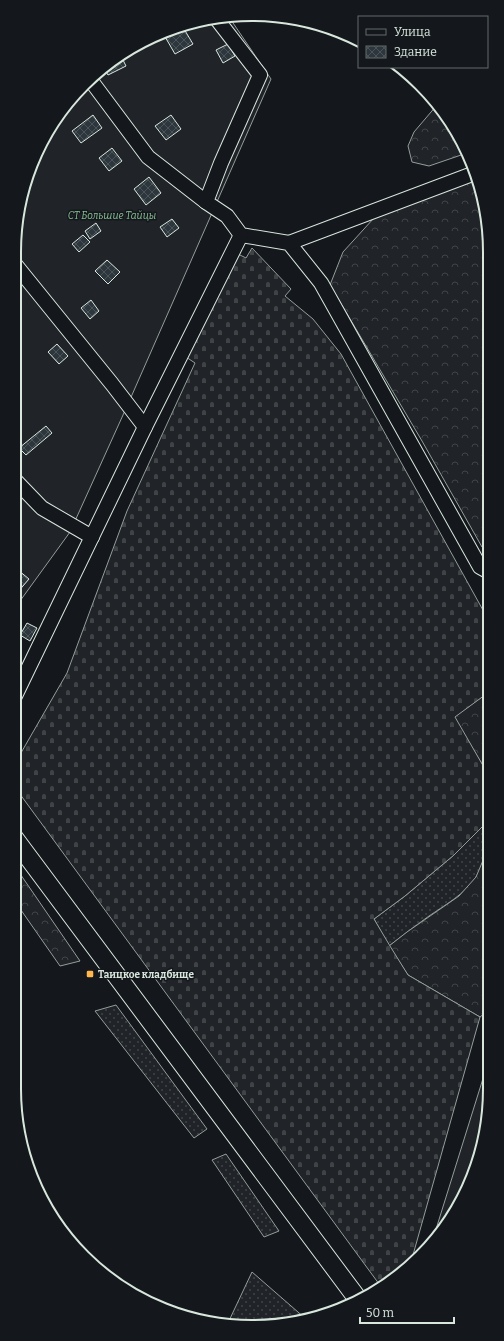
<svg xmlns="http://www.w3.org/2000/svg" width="504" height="1341" font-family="Bitter,serif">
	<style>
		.grass { fill: url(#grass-dots); stroke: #939e99 }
		.forest { fill: url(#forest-crowns); stroke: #939e99 }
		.cemetery { fill: url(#cemetery-stones); stroke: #939e99 }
		.garden { fill: #202428; stroke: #939e99 }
		.building { fill: url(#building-cross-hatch); stroke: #d8e6dc }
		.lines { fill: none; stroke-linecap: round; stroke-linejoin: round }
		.minor-casing { stroke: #d8e6dc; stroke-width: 16 }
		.major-casing { stroke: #d8e6dc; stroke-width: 20 }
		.minor { stroke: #14181c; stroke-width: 14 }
		.major { stroke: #14181c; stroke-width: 18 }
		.poi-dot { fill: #ffb74d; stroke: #14181c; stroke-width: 1.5 }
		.labels { text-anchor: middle; stroke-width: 3; stroke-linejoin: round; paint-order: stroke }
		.park-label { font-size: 10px; font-style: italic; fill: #8ac095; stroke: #14181c }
		.poi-label { font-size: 10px; font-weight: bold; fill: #d8e6dc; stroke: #14181c; text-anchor: start }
		.rim { fill: none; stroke: #d8e6dc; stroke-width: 2 }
	</style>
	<defs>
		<pattern id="grass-dots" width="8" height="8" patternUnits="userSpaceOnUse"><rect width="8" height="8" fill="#202428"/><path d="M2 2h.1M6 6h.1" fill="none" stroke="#404447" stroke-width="1.8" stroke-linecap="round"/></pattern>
		<pattern id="forest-crowns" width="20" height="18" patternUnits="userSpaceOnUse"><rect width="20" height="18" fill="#202428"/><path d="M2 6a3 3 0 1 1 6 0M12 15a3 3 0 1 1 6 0" fill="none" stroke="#404447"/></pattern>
		<pattern id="cemetery-stones" width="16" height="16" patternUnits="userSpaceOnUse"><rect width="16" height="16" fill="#202428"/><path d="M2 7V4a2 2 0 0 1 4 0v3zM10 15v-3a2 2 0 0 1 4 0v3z" fill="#404447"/></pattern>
		<pattern id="building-cross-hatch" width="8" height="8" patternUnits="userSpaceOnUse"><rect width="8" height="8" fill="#2c363c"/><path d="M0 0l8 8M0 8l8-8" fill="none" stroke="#4a5358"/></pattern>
	</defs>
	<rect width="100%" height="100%" fill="#14181c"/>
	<!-- grass -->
	<g class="grass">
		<path d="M489,820C489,838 486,860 476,877C465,894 445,905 429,916C415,926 402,936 389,946L374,919L405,896L454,855Z"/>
		<polygon points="116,1005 207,1129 194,1138 95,1011"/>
		<polygon points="226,1154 279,1231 264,1237 212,1160"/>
		<polygon points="252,1272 306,1319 299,1322 227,1325"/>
	</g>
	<!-- forest -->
	<g class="forest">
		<polygon points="437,105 467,153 429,166 412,162 408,146 414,132"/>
		<polygon points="476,178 488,221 489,553 482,547 422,441 330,285 343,252 374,218"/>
		<polygon points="489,692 489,776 454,717"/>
		<polygon points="489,832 490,1009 480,1017 408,975 389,946 407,932 459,896 476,877 484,858"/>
		<polygon points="14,865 80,961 60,966 14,900"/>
	</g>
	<!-- cemetery -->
	<polygon class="cemetery" points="252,248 291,289 285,296 313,319 341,354 489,621 489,692 455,717 489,776 489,820 454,855 405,896 374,919 390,946 408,975 480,1017 411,1262 382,1288 14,786 14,765 67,673 127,511 195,363 186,357 234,252 246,258"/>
	<!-- garden -->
	<g class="garden">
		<polygon points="221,16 229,17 271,79 128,404 70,532 20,601 14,605 14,252 22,190 63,107 133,46"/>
		<polygon points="490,1056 490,1089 482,1151 441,1234 432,1242"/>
	</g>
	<!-- building -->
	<g class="building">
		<polygon points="184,29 193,44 175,54 164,35"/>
		<polygon points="228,44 235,56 223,63 216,50"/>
		<polygon points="121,56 126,66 108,75 105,70"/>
		<polygon points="93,115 102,128 81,143 72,131"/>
		<polygon points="171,115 181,129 166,140 155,126"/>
		<polygon points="112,148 122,161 109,171 99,158"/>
		<polygon points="149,177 161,193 146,205 134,189"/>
		<polygon points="172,219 179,228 167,237 160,227"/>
		<polygon points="96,223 101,231 90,239 85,231"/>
		<polygon points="83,235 90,242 79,252 72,244"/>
		<polygon points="107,260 120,272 108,284 95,271"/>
		<polygon points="91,300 99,311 90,319 81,308"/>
		<polygon points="57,344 68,356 59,364 48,352"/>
		<polygon points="46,426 52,433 26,455 19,448"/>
		<polygon points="18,570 29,579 17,593 14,590 14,575"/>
		<polygon points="27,623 37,628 30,641 20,635"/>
	</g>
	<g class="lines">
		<!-- minor casing -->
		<g class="minor-casing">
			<g id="minor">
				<polyline points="216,18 260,75 221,163 206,202 227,216 241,235 289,243 321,283 480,567 489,572"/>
				<polyline points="92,82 148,157 206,202"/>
				<polyline points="289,243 475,173"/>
				<polyline points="14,263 112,384 145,427"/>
				<polyline points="14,479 42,508 92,537"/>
				<polyline points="14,698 145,427 241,235"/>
			</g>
		</g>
		<!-- major casing -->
		<g class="major-casing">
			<polyline id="major" points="14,838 357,1298"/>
		</g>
		<!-- minor -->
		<use href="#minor" class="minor"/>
		<!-- major -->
		<use href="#major" class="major"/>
	</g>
	<!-- markers -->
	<rect class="poi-dot" x="86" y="970" width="8" height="8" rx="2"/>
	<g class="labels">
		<!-- park labels -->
		<g class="park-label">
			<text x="112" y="219">СТ Большие Тайцы</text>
		</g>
		<!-- poi labels -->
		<g class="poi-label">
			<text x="98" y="978">Таицкое кладбище</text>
		</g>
	</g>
	<!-- crop -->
	<path d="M0 0H504V1341H0ZM252 21H252A231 231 0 0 1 483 252V1089A231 231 0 0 1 252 1320H252A231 231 0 0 1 21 1089V252A231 231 0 0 1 252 21Z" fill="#14181c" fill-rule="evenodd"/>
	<path class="rim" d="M252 21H252A231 231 0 0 1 483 252V1089A231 231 0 0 1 252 1320H252A231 231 0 0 1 21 1089V252A231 231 0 0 1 252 21Z"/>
	<!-- legend -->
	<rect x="358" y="16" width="130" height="52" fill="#14181c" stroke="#626a69"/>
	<rect x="366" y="29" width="20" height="6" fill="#14181c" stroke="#626a69"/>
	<text x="394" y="36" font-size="12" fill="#d8e6dc">Улица</text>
	<rect x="366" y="46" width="20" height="12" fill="url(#building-cross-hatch)" stroke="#626a69"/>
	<text x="394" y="56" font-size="12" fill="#d8e6dc">Здание</text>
	<!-- scale -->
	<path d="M360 1317v6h94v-6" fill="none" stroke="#d8e6dc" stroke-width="2"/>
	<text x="366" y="1317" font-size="12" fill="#d8e6dc" stroke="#14181c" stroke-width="3" paint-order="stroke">50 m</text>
</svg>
